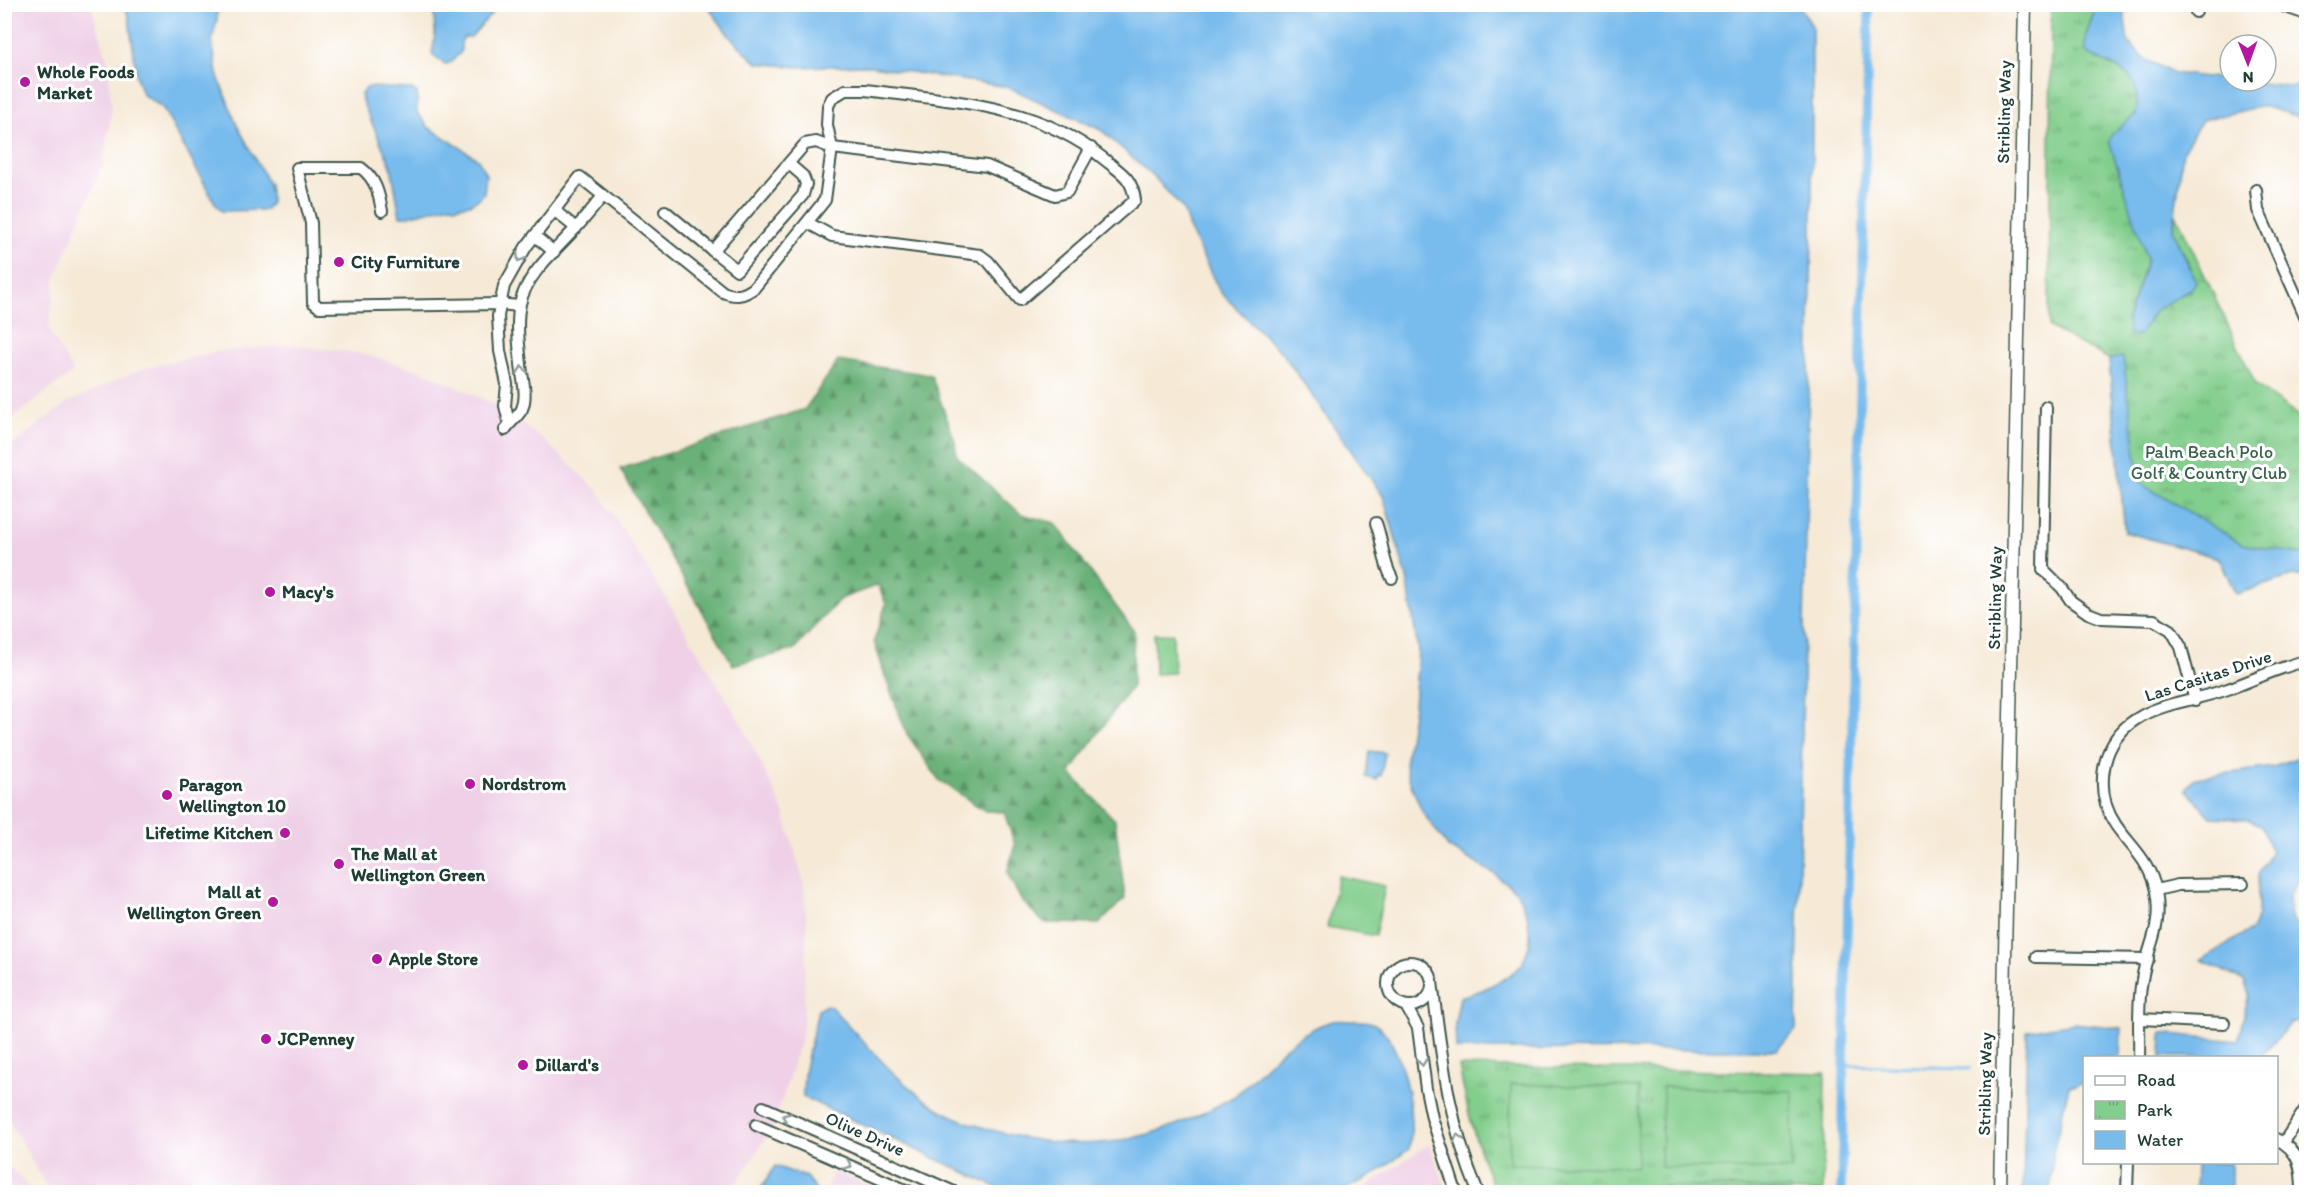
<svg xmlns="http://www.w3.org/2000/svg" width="2311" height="1197" font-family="Itim,sans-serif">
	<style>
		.built { fill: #efd0e6 }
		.forest { fill: url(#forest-firs); stroke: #447756; stroke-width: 1.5 }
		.park { fill: url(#park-tufts); stroke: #508660; stroke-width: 1.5 }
		.pitch { fill: #82ce8c; stroke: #508660; stroke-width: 1.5 }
		.water { fill: #78bbed; stroke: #4c7c90; stroke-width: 1.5 }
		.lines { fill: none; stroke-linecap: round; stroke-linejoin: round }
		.stream { stroke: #78bbed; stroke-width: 3 }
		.canal { stroke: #78bbed; stroke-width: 9 }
		.minor-casing { stroke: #3f574c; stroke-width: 14 }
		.tertiary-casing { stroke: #3f574c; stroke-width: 15 }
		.minor { stroke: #fff; stroke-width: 10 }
		.tertiary { stroke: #fff; stroke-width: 12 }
		.oneway { stroke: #8f9e9a }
		.poi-dot { fill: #b5179e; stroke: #fff; stroke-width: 2 }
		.labels { text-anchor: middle; stroke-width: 6; stroke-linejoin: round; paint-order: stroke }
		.poi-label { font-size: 18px; font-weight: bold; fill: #1f3d34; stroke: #fff; text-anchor: start }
		.street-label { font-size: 18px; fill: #1f3d34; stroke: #fff }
		.park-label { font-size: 18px; fill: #38614a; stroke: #fff }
	</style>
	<defs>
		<pattern id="forest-firs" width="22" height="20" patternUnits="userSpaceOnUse" patternTransform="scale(1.5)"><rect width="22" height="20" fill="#69b178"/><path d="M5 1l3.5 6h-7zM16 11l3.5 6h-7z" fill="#569163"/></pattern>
		<pattern id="park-tufts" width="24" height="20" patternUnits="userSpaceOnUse" patternTransform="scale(1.5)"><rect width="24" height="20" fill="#82ce8c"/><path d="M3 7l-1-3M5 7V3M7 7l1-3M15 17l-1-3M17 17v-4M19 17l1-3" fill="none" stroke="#6aa873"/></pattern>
	</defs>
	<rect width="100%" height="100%" fill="#fff"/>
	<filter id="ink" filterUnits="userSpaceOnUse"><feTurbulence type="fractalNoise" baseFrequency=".0167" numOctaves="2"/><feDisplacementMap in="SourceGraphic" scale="12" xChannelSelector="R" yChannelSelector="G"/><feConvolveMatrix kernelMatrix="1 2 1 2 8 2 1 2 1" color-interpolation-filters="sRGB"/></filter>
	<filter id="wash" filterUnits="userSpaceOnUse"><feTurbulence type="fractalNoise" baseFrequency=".008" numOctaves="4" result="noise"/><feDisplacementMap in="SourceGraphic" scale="24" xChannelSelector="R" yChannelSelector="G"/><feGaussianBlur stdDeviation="1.35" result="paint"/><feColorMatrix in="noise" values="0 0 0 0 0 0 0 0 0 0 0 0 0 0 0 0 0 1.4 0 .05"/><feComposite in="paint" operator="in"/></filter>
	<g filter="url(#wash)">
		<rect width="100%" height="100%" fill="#f6ead7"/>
		<!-- built -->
		<g class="built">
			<polygon points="5,4 91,5 107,59 112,110 102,166 56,276 49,330 73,372 5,424"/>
			<polygon points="289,345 360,353 422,371 492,403 543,439 598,491 669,603 742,725 783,809 804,884 807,925 803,1031 775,1123 731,1192 50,1192 5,1114 4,451 67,403 142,369 216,352"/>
			<polygon points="1429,1144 1447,1192 1355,1192 1366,1187"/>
			<polygon points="4,1162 5,1162 33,1192 5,1192"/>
			<polygon points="834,1171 883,1192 825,1192"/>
		</g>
		<!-- forest -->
		<polygon class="forest" points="838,361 931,375 955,441 957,456 1021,514 1055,523 1134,631 1132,686 1070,773 1115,820 1125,898 1099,924 1044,923 1021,900 1007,873 1015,845 1004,812 985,811 939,780 907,734 887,682 874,641 886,604 878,585 840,599 794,650 733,665 620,469 805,409"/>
		<!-- park -->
		<g class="park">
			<path d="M2051,5H2094V12L2086,36L2085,51C2116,73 2143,65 2136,114L2112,134L2147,259L2127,320L2139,335L2155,310L2191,289V268L2173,231L2176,214L2256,385L2306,421V576H2292L2236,594L2219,558L2125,532L2109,359L2049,327Z"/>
			<path d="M1459,1066L1825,1073L1823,1192H1496C1477,1152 1467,1110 1459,1066Z"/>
		</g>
		<!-- pitch -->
		<g class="pitch">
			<polygon points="1154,634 1173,634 1174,673 1155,674"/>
			<polygon points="1338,876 1385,886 1375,936 1327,927"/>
			<polygon points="1511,1084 1639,1088 1637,1167 1509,1164"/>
			<polygon points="1663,1087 1793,1091 1791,1170 1661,1167"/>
			<polygon points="1662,1186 1791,1189 1791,1192 1662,1192"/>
		</g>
		<!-- water -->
		<g class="water">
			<polygon points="124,5 217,5 217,20 212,40 217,74 237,125 269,184 271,203 265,210 222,211 215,203 162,107 142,94 137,79 129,18"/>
			<polygon points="434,5 434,4 499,5 471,37 464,37 461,43 461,52 450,63 445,64 432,54 435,37"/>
			<polygon points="707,5 1799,5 1812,26 1812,232 1796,1030 1776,1050 1456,1049 1455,1022 1460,997 1482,990 1506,978 1522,965 1529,946 1530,935 1527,915 1517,892 1493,873 1448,847 1423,813 1411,785 1405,765 1414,706 1418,651 1407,578 1383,496 1283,354 1220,292 1189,228 1183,209 1153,176 1101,130 1008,87 864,65 798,67 757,63 730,37"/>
			<path d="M2094,5H2123L2128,42L2145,59L2172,73L2298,87L2306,93V126L2298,117L2263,106L2202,120L2183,151L2173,230L2196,282L2191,289L2155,310L2139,335H2129L2127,320L2147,259L2109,141L2112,134L2136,114C2143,67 2116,72 2085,51L2086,36L2094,12Z"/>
			<polygon points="368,87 410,89 417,92 417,112 428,127 478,159 486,175 484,193 479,199 470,204 454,207 451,205 409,216 400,216 391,166 362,101 361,94"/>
			<polygon points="2123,357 2140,483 2242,544 2306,555 2306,576 2292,576 2236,594 2219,558 2125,532 2109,359"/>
			<polygon points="1369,751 1385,753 1381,776 1378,775 1377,780 1366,777"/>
			<polygon points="2306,754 2306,866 2289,898 2291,919 2306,931 2306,1019 2291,1023 2261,1057 2161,1057 2162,1033 2238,1041 2249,994 2244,981 2201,960 2251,930 2258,916 2258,875 2271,851 2261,825 2247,819 2211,817 2186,789 2195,778 2273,767"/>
			<path d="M826,1005L831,1007C865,1042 895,1081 936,1107C956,1120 981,1127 1003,1133C1088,1156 1158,1141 1233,1097C1242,1091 1249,1082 1256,1075C1278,1053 1302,1029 1333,1021C1339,1020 1345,1021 1351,1021C1357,1021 1364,1021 1369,1022C1399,1030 1410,1096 1411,1122C1412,1131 1410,1141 1409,1149L1370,1177L1339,1192H1007L803,1097L804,1073L818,1010Z"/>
			<polygon points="2074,1023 2121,1028 2120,1057 2084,1058 2084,1083 2069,1086 2052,1157 2051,1192 2023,1192 2027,1031"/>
			<polygon points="2196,1163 2231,1163 2231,1192 2195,1192"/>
			<polygon points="775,1166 806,1177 816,1190 815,1192 759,1192"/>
		</g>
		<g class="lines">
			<!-- stream -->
			<polyline class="stream" points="1843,1065 1970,1068"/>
			<!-- canal -->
			<polyline class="canal" points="1841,1192 1869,4"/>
		</g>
	</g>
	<g filter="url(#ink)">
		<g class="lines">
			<!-- minor casing -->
			<g class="minor-casing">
				<g id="minor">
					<polyline points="2277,4 2306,14"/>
					<polyline points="2196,12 2196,4"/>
					<polyline points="2256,190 2258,210 2306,318"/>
					<path d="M382,211C379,194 376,179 361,168H297L311,223L313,302L319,307L499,304L519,306"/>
					<polyline points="555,211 576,228"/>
					<polyline points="665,211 713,251 805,144 816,142 832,148 987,166 1055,195 1067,192 1091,148"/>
					<polyline points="535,236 554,252"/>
					<polyline points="713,251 737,270 803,195 806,184 803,176 789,164"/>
					<polyline points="2046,407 2043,569 2062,588 2071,601 2088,613 2101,618 2154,620 2171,630 2181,647 2195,700"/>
					<path d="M509,422L505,406L507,384L500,351L498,316L504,286L526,247L580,177L723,292C736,297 743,296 754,288L825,200L832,148L827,125L828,106L832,98L845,90H865C949,101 1035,103 1104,159C1121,173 1132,177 1135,200L1020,300L988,261L980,255L832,236L808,223"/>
					<path d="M505,430C509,423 518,417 522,409C528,395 522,379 521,364C519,346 516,322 520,304C526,275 554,252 573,231C584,220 593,208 603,196"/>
					<path d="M1376,523C1383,541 1382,561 1392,578"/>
					<polyline points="2156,890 2178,885 2243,884"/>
					<polyline points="2036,957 2148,959"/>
					<circle cx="1410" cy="984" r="22"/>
					<path d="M1432,982C1442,1058 1448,1121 1478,1192"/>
					<polyline points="1406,1006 1418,1028 1426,1089 1432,1118 1456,1192"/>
					<polyline points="2140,1019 2224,1023"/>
					<path d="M2139,1058C2140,1032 2137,1005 2142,980C2147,946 2163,929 2156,891C2148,851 2116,838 2106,805C2101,788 2102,772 2107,756C2125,704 2182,705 2225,690C2252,681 2278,667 2306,661"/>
					<polyline points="763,1107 954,1192"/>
					<polyline points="756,1125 910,1192"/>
					<path d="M2276,1139C2300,1150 2302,1169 2302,1192"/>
					<polyline points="2284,1142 2306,1108"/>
					<polyline points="2127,1192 2128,1162"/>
				</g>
			</g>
			<!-- tertiary casing -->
			<g class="tertiary-casing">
				<polyline id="tertiary" points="2000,1192 2025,4"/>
			</g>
			<!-- minor -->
			<use href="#minor" class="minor"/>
			<!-- tertiary -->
			<use href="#tertiary" class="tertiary"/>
		</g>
		<!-- one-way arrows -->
		<defs><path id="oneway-chevron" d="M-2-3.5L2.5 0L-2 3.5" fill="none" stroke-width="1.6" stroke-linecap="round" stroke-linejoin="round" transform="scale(1.5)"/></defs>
		<g class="oneway">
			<use href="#oneway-chevron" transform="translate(520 258) rotate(122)"/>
			<use href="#oneway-chevron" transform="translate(522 370) rotate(-97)"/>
			<use href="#oneway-chevron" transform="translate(1422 1062) rotate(82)"/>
			<use href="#oneway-chevron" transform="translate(786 1117) rotate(-156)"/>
			<use href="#oneway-chevron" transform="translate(1458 1138) rotate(-106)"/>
			<use href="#oneway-chevron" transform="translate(848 1165) rotate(24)"/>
		</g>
	</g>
	<!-- markers -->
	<g class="poi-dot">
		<circle cx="25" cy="82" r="6"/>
		<circle cx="339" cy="262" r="6"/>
		<circle cx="270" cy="592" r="6"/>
		<circle cx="470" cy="784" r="6"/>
		<circle cx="167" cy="795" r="6"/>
		<circle cx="285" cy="833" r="6"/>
		<circle cx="339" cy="864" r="6"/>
		<circle cx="273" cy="902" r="6"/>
		<circle cx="377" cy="959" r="6"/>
		<circle cx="266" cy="1039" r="6"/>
		<circle cx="523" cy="1065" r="6"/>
	</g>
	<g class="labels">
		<!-- poi labels -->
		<g class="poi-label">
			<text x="37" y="78">Whole Foods<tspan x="37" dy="21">Market</tspan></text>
			<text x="351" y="268">City Furniture</text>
			<text x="282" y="598">Macy's</text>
			<text x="482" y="790">Nordstrom</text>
			<text x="179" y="791">Paragon<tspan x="179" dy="21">Wellington 10</tspan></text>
			<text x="273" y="839" text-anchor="end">Lifetime Kitchen</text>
			<text x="351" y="860">The Mall at<tspan x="351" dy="21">Wellington Green</tspan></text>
			<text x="261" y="898" text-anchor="end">Mall at<tspan x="261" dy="21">Wellington Green</tspan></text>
			<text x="389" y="965">Apple Store</text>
			<text x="278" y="1045">JCPenney</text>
			<text x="535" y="1071">Dillard's</text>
		</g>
		<!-- street labels -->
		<g class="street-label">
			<text transform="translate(2004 112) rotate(-89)" y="6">Stribling Way</text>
			<text transform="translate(1995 598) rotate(-89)" y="6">Stribling Way</text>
			<text transform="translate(2208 676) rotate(-18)" y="6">Las Casitas Drive</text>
			<text transform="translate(1985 1084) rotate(-89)" y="6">Stribling Way</text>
			<text transform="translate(865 1134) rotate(24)" y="6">Olive Drive</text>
		</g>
		<!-- park labels -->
		<g class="park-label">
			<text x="2209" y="458">Palm Beach Polo<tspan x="2209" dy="21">Golf &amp; Country Club</tspan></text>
		</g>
	</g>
	<!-- margin -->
	<rect width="2311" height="1197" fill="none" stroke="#fff" stroke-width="24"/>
	<!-- legend -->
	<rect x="2083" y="1056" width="195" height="108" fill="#ffffff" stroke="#a5b1ae" stroke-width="1.5"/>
	<rect x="2095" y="1076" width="30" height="9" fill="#ffffff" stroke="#a5b1ae" stroke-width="1.5"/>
	<text x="2137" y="1086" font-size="18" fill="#1f3d34">Road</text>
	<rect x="2095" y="1101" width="30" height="18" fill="url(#park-tufts)" stroke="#a5b1ae" stroke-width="1.5"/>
	<text x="2137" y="1116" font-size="18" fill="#1f3d34">Park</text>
	<rect x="2095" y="1131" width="30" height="18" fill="#78bbed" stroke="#a5b1ae" stroke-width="1.5"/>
	<text x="2137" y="1146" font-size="18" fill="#1f3d34">Water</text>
	<!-- north arrow -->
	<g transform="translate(2248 63) rotate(179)"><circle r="28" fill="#ffffff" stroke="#a5b1ae" stroke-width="1.5"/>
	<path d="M0-4.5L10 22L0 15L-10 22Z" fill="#b5179e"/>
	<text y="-9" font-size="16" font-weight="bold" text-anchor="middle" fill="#1f3d34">N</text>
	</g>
</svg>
